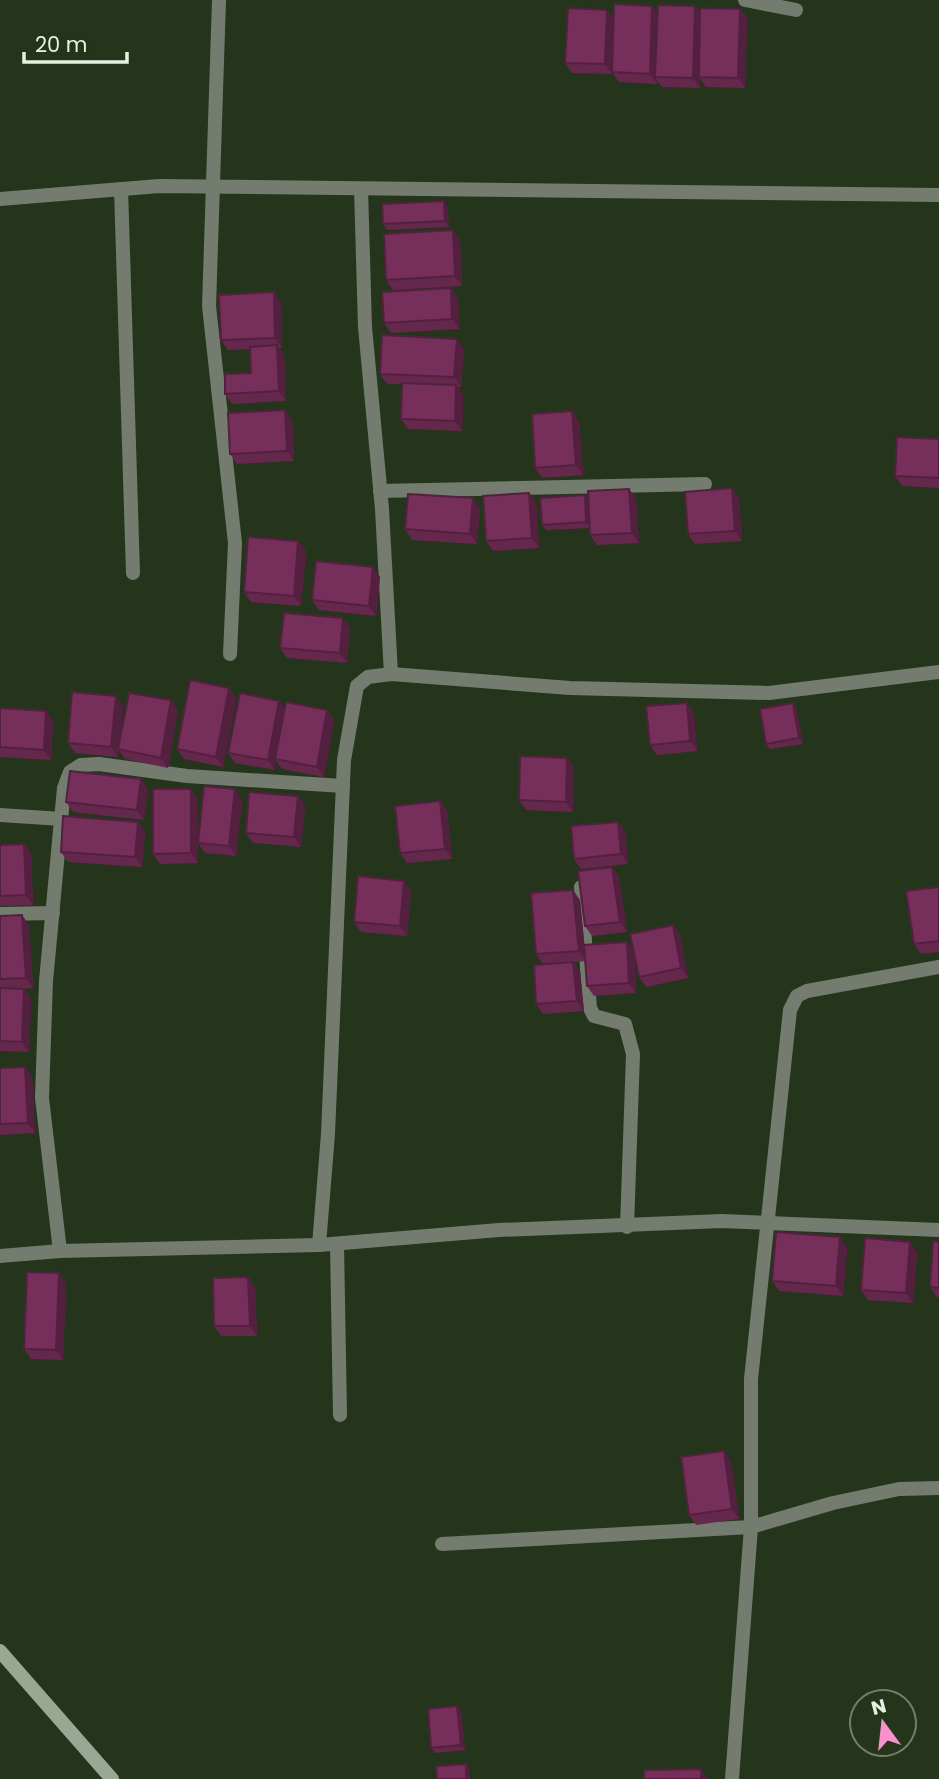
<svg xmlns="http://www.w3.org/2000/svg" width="939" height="1779" font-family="Poppins,sans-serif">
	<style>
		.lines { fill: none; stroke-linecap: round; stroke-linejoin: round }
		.street { stroke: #747c6f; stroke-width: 14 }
		.secondary { stroke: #9aa792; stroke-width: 14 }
		.wall { fill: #65284d }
		.shaded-wall { fill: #53203f }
		.building { fill: #762e5a; stroke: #53203f; stroke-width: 2 }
	</style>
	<rect width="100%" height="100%" fill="#25351b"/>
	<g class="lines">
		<!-- street -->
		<g class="street">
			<polyline points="219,0 209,306 235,543 230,654"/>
			<polyline points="745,0 796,10"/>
			<polyline points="121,189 133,573"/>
			<polyline points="361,189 365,327 382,509 391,674"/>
			<polyline points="0,199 159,186 939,195"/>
			<polyline points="380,491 705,484"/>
			<polyline points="0,815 62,819"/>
			<polyline points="581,887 590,1008 594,1016 625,1024 633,1054 627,1227"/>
			<polyline points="0,914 53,913"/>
			<polyline points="337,1244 340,1415"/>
			<polyline points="319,1245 328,1134 344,760 357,686 368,677 391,674 570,688 769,693 939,672"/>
			<polyline points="60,1251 42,1098 46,981 64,788 70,772 81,765 99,764 187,776 343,786"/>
			<polyline points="0,1256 60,1251 319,1245 499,1230 722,1221 939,1230"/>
			<polyline points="442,1544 751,1527 833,1503 899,1489 939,1488"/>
			<polyline points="732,1779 751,1527 751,1379 790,1010 797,996 807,991 939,967"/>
		</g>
		<!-- secondary -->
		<polyline class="secondary" points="0,1651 112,1779"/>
	</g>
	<!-- wall -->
	<g class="wall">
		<polygon points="740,9 747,19 745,88 706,87 700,79 700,88 662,87 657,80 657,84 619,82 612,72 657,13 700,13"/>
		<polygon points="607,10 614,20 612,74 572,73 565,63"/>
		<polygon points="447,206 449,227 387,230 383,224"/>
		<polygon points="453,230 460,240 462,286 393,290 386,280"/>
		<polygon points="451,288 458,298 459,329 391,333 384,323"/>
		<polygon points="281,302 282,348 279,348 284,355 286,401 232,404 225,394 251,373 250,349 228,350 221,340"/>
		<polygon points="464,349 461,387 457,387 463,395 462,431 408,429 401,419 402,384 387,384 380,374"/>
		<polygon points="292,420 294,461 237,464 230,454"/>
		<polygon points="579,421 583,475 542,478 535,468"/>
		<polygon points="939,439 939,488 902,486 895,476"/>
		<polygon points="629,489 636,499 639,543 597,545 590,535 590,528 546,530 542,525 585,495 588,500"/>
		<polygon points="529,493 536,503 539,548 493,551 486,541"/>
		<polygon points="739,498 742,541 695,544 688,534"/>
		<polygon points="480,508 477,544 412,540 405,529"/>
		<polygon points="298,541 306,551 301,606 251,602 244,592"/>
		<polygon points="373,567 380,577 376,616 319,610 312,600"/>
		<polygon points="350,628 347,663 287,658 280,648"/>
		<polygon points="229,688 236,698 223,767 184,759 177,749"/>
		<polygon points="687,703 694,713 697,751 657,755 650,745"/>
		<polygon points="793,703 796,708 803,744 770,749 766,744"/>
		<polygon points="123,706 119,746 178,710 168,768 125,759 119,750 118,757 75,753 68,743"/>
		<polygon points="0,708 53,721 51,760 0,757"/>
		<polygon points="285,709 334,720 324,777 282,769 276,761 275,770 235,763 228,753"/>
		<polygon points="567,758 574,768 573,812 526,810 519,800"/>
		<polygon points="148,789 144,820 73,812 66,802"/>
		<polygon points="298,796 305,806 301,847 253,843 246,833"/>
		<polygon points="198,799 198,863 160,864 153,854"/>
		<polygon points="242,800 236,856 205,853 198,843"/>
		<polygon points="440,801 447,811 452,859 407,863 400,853"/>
		<polygon points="138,822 145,832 142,867 68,862 61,852"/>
		<polygon points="618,822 625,832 628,864 581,869 574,859"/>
		<polygon points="24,844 31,854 33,905 0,906 0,845"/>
		<polygon points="612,867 619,877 627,932 592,936 585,926"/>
		<polygon points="939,887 939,952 921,954 914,944"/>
		<polygon points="411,891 407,936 361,932 354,922"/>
		<polygon points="580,900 585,950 627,942 634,952 636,993 594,996 587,986 586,961 574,962 580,972 584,1011 543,1014 536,1004 543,964 536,954"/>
		<polygon points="0,916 29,925 33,988 18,989 24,989 31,999 29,1052 0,1051"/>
		<polygon points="673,925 680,935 688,978 646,987 639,977"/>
		<polygon points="0,1068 32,1077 35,1133 0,1135"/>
		<polygon points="939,1242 939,1297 937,1297 930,1287"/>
		<polygon points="847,1247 843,1296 779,1291 772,1281"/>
		<polygon points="917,1252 913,1303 868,1300 861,1290"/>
		<polygon points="248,1277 255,1287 257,1336 221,1336 214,1326"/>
		<polygon points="66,1283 63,1360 31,1359 24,1349"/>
		<polygon points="731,1461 739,1519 696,1525 689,1515"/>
		<polygon points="457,1706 461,1711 465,1750 435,1753 431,1748"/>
	</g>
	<!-- shaded-wall -->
	<g class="shaded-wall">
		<polygon points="652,6 659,16 655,77 657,80 657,84 650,74"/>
		<polygon points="695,6 702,16 700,88 693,78"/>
		<polygon points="740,9 747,19 745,88 738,78"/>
		<polygon points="607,10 614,20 612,74 605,64"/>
		<polygon points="444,201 447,206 449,227 445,221"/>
		<polygon points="453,230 460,240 462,286 455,276"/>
		<polygon points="451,288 458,298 459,329 452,319"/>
		<polygon points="274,292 281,302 282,348 275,338"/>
		<polygon points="457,339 464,349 461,387 454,377"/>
		<polygon points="277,345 284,355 286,401 279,391"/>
		<polygon points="456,385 463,395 462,431 455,421"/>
		<polygon points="285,410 292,420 294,461 287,451"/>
		<polygon points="572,411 579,421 583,475 576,465"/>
		<polygon points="732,488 739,498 742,541 735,531"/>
		<polygon points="629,489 636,499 639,543 632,533"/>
		<polygon points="529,493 536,503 539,548 532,538"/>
		<polygon points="585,495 588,500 590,528 586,522"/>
		<polygon points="473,498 480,508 477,544 470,534"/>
		<polygon points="298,541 306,551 301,606 294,596"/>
		<polygon points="373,567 380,577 376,616 369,606"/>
		<polygon points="343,618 350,628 347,663 340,653"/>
		<polygon points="229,688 236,698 223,767 216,757"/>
		<polygon points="116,696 123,706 118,757 111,747"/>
		<polygon points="171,700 178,710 168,768 161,758"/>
		<polygon points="279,701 286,711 275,759 276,761 275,770 268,760"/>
		<polygon points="687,703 694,713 697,751 690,741"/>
		<polygon points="793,703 796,708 803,744 799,738"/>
		<polygon points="327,710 334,720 324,777 317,767"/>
		<polygon points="46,711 53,721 51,760 44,750"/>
		<polygon points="567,758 574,768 573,812 566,802"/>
		<polygon points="141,779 148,789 144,820 137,810"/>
		<polygon points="191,789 198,799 198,863 191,853"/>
		<polygon points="235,789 242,800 236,856 229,846"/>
		<polygon points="298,796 305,806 301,847 294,837"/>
		<polygon points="440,801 447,811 452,859 445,849"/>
		<polygon points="138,822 145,832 142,867 135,857"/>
		<polygon points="618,822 625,832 628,864 621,854"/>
		<polygon points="24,844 31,854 33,905 26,895"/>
		<polygon points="612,867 619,877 627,932 620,922"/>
		<polygon points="404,881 411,891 407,936 400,926"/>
		<polygon points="573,890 580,900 586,961 579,951"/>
		<polygon points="22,915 29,925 33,988 26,978"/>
		<polygon points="673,925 680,935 688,978 681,968"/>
		<polygon points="627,942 634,952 636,993 629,983"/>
		<polygon points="573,962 580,972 584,1011 577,1001"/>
		<polygon points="24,989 31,999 29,1052 22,1042"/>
		<polygon points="25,1067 32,1077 35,1133 28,1123"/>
		<polygon points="840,1237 847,1247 843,1296 836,1286"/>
		<polygon points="910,1242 917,1252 913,1303 906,1293"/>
		<polygon points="59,1273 66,1283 63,1360 56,1350"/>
		<polygon points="248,1277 255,1287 257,1336 250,1326"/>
		<polygon points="724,1451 731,1461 739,1519 732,1509"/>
		<polygon points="457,1706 461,1711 465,1750 461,1745"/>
		<polygon points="466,1764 469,1769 470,1779 466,1779"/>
		<polygon points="701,1769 708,1779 701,1779"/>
	</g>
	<!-- building -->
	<g class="building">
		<polygon points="614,4 652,6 650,74 612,72"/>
		<polygon points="658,5 695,6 693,78 655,77"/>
		<polygon points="568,8 607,10 605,64 565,63"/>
		<polygon points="700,8 740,9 738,78 699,77"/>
		<polygon points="444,201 445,221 383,224 382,204"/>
		<polygon points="453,230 455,276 386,280 384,234"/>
		<polygon points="451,288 452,319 384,323 382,292"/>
		<polygon points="274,292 275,338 221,340 219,295"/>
		<polygon points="382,335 457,339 454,377 380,374"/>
		<polygon points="277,345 279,391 225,394 225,374 251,373 250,347"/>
		<polygon points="402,383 456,385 455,421 401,419"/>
		<polygon points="285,410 287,451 230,454 228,413"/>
		<polygon points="572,411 576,465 535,468 532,414"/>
		<polygon points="897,437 939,439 939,478 895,476"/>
		<polygon points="732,488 735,531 688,534 685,492"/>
		<polygon points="629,489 632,533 590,535 588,491"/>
		<polygon points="529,493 532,538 486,541 483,496"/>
		<polygon points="408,494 473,498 470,534 405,529"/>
		<polygon points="585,495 586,522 542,525 540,498"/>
		<polygon points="248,537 298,541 294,596 244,592"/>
		<polygon points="316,561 373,567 369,606 312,600"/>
		<polygon points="284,613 343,618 340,653 280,648"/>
		<polygon points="190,680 229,688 216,757 177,749"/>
		<polygon points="72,692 116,696 111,747 68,743"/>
		<polygon points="129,693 171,700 161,758 118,749"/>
		<polygon points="240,693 279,701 268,760 228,753"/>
		<polygon points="286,702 327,710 317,767 275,759"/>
		<polygon points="687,703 690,741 650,745 646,706"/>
		<polygon points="793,703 799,738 766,744 760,709"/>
		<polygon points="0,708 46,711 44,750 0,747"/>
		<polygon points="520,756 567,758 566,802 519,800"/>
		<polygon points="70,771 141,779 137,810 66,802"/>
		<polygon points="204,786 235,789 229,846 198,843"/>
		<polygon points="153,789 191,789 191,853 153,854"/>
		<polygon points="249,792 298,796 294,837 246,833"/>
		<polygon points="440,801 445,849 400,853 395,806"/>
		<polygon points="63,816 138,822 135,857 61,852"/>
		<polygon points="618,822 621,854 574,859 571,826"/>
		<polygon points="24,844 26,895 0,896 0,845"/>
		<polygon points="612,867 620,922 585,926 578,871"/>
		<polygon points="358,876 404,881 400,926 354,922"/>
		<polygon points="939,887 939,941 914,944 906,891"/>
		<polygon points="573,890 579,951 536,954 531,893"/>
		<polygon points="22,915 26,978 0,979 0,916"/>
		<polygon points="673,925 681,968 639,977 630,934"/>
		<polygon points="627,942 629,983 587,986 584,945"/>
		<polygon points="573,962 577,1001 536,1004 534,965"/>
		<polygon points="0,988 24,989 22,1042 0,1041"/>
		<polygon points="25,1067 28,1123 0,1124 0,1068"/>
		<polygon points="776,1232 840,1237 836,1286 772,1281"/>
		<polygon points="865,1238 910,1242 906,1293 861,1290"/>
		<polygon points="933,1241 939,1242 939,1288 930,1287"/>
		<polygon points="27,1272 59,1273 56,1350 24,1349"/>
		<polygon points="248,1277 250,1326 214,1326 213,1278"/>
		<polygon points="724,1451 732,1509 689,1515 681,1457"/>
		<polygon points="457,1706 461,1745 431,1748 428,1709"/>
		<polygon points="466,1764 466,1779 437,1779 436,1766"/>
		<polygon points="701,1769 701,1779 644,1779 644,1770"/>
	</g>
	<!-- north arrow -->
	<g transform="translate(883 1723) rotate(345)"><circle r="33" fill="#25351b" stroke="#72806a" stroke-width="2"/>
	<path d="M0-5L12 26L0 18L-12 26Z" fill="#f890cc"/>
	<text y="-10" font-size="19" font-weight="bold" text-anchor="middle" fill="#e6f1e1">N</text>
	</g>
	<!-- scale -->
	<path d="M24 52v10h103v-10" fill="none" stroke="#e6f1e1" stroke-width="3.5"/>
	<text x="35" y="52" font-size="21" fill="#e6f1e1" stroke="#25351b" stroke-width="5" paint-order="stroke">20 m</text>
</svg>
